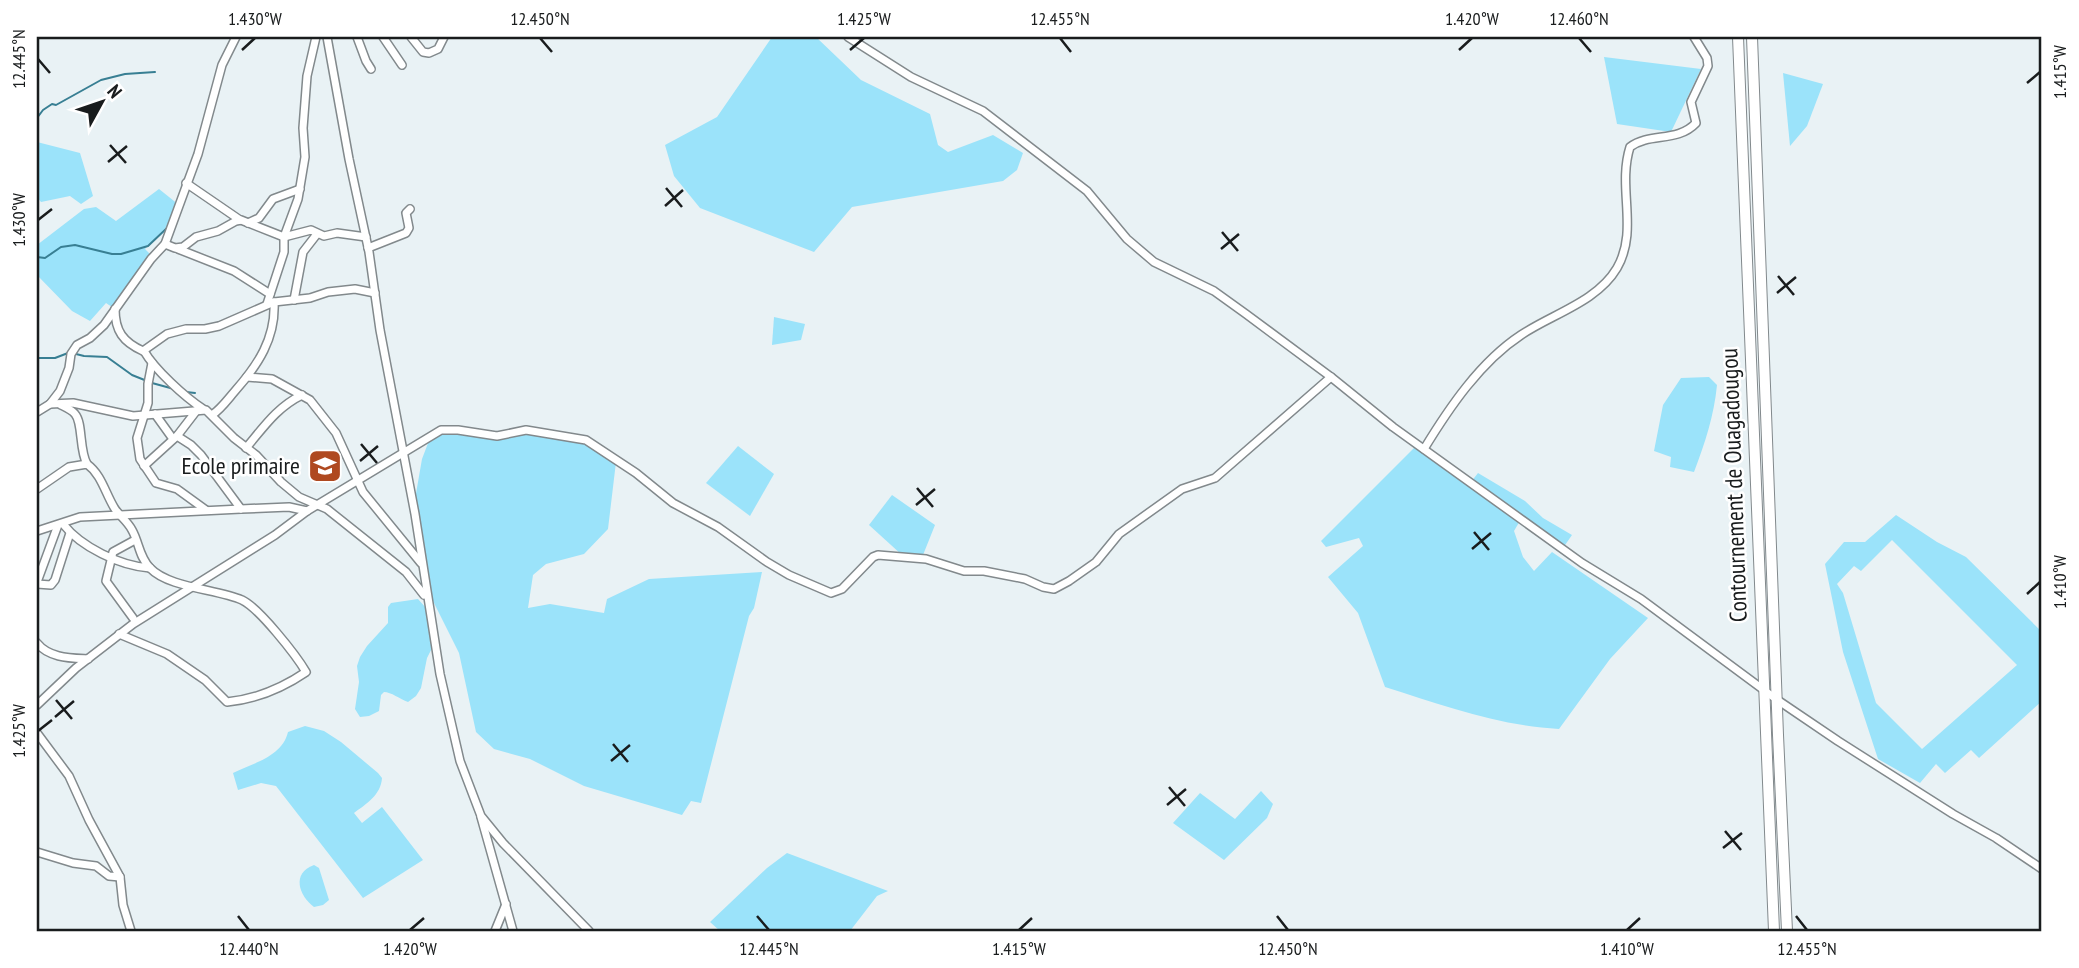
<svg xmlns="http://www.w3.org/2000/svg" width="2079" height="968" font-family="'PT Sans Narrow',sans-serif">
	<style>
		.green { fill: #9be3fa; fill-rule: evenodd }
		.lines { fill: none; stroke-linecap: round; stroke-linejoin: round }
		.stream { stroke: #387f93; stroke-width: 2 }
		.minor-casing { stroke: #82898c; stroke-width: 10 }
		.highway-casing { stroke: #82898c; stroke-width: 12 }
		.minor { stroke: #fff; stroke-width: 7 }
		.highway { stroke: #fff; stroke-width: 10 }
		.ticks { fill: none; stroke: #191c1d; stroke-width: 2.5 }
		.labels { text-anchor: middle; stroke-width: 5; stroke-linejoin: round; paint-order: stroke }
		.poi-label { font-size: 24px; fill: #191c1d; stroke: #fff; text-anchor: end }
		.street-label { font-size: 24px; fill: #191c1d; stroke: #fff }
		.neatline { fill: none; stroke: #191c1d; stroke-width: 2.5 }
		.ticks-label { font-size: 18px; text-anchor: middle; fill: #191c1d }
	</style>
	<rect width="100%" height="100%" fill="#e9f2f5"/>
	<!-- green -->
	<g class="green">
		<polygon points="772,37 816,37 861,80 930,114 938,145 948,152 993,135 1023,153 1017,170 1003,181 852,207 814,252 700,208 674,176 665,145 717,117"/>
		<polygon points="1604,57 1701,69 1671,132 1617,124"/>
		<polygon points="1783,73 1823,84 1807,126 1790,146"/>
		<polygon points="37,142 80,153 93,196 81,204 70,196 41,202 37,197"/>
		<polygon points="159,189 179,205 174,219 145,249 153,257 115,309 106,303 90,321 72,311 37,275 37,245 84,209 96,207 116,221"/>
		<polygon points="774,317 805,324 801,340 772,345"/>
		<path d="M1709,377L1717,385C1714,416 1705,443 1694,472L1670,467L1671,457L1654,451L1663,405L1681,378Z"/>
		<polygon points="442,431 498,437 516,432 575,438 616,462 608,529 584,554 546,564 533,575 528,608 550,604 604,613 607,599 649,579 762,572 754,608 749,616 701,803 691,801 682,815 584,786 530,759 494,749 476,732 459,653 432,599 414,505 422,459 430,438"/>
		<path d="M1417,445L1471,482L1478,473L1525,501L1543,518L1572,535L1563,548L1521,519L1514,531L1523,557L1534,571L1552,552L1648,618L1610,659L1559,729C1499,726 1442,705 1385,687L1358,613L1328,577L1363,546L1359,538L1326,547L1321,541Z"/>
		<polygon points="738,446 774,474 750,516 706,483"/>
		<polygon points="892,495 935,525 923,555 902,555 869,525"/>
		<path d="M1896,515L1937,542L1966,557L2042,632V701L1979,758L1971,750L1945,773L1936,764L1920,783L1878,759L1843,652L1825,564L1844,542H1865ZM1892,540L2017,665L1922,749L1876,703L1843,593L1837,584L1854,566L1861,571Z"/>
		<path d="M418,599L426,608L432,648L427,658L421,688L416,696L408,702C400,699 391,692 384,692L381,695L379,711L369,716L360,717L355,709L359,682L357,666L360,657L367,646L388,623V607L391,603Z"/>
		<path d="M305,726L324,731L341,742L378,773L382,778C381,795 366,804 354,813L362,823L382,807L423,860L363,898L276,786L261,783L238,790L233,773C253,763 282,757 288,732Z"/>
		<polygon points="1261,791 1273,804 1267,818 1224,860 1173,823 1200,793 1235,819"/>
		<polygon points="787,853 888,891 877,896 850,931 720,931 710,922 767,868"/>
		<path d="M314,865L319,868L329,900L323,905L314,907C299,896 291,873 314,865Z"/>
	</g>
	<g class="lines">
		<!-- stream -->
		<g class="stream">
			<polyline points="37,118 43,110 52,104 56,105 101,80 125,74 155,72"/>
			<polyline points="37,257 45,258 61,247 75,245 112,254 121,254 148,246 167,228"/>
			<polyline points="76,354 84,356 107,357 132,375 147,381"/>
			<polyline points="37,358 55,358 68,353"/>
			<polyline points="152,383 174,389"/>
			<polyline points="186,392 195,393"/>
		</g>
		<!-- minor casing -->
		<g class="minor-casing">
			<g id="minor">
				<polyline points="327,37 349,159 369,252 380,330 415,514 440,674 460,761 481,816 503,843 589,931"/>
				<polyline points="357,37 366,61 371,69"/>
				<polyline points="383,37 402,65"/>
				<polyline points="411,37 423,52 429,53 438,49 444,37"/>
				<polyline points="848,37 911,77 983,111 1087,191 1127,239 1154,262 1214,291 1246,314 1331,377 1393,427 1582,563 1641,599 1776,699 1838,741 1953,814 1996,838 2042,869"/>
				<polyline points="186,183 240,220"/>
				<polyline points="248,223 259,218 273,199 300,189"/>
				<polyline points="165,244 175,248 183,247 196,237 218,231 236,221 241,220 284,237 311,230 324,236 337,233 366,237"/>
				<polyline points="368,248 406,233 409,228 406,213 410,209"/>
				<polyline points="178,249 234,271 270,294"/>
				<polyline points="294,300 303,252 317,234"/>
				<polyline points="267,304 284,252 284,237 298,199 305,157 303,128 307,76 316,37"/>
				<path d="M115,309C115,331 123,342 143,351L167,334L186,329H205L219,326L274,302L310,298L328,292L355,289L375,293"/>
				<path d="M144,351C155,370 185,397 203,409"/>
				<polyline points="152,363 148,384 148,403 137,438 140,459 156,483 177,489 206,510"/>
				<polyline points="247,377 272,379 310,400 336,433 363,492 421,563"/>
				<polyline points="50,404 73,403 133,416 206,410 234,438 256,455 281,482 299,497 327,509 406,572 424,595"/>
				<path d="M61,405C65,407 72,410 75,414C83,423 79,450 87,464"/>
				<polyline points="37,412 50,404 60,391 69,368 71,354 77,345 90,338 104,325 151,259 165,244 198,154 222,65 236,37"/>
				<polyline points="155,414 173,439"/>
				<path d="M212,415C221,409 228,399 235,391C258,365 276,338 274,302"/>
				<polyline points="177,436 191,445 201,455 241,509"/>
				<path d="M246,448C263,428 277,407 302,395"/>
				<path d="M1424,449C1449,408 1480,362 1521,335C1552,314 1597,302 1617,268C1639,230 1617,188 1630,147C1650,132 1677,143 1696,123L1691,102L1708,66L1707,58L1694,37"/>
				<polyline points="144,466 177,436 197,410"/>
				<path d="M37,489L69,467L87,464C102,475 105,493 115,509C120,516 128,522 132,530C139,542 139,557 150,568C169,588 217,589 242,600C259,608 296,655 306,672C281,689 257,699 227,702L205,680L167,654L119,634"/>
				<path d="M63,524C81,547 120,566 150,568"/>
				<polyline points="37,531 80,517 241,509 289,507 307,511"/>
				<polyline points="37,582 58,525"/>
				<polyline points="37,584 51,585 55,580 70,533"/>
				<polyline points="133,618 106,581 113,552 135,540"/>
				<path d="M37,643C49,658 70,658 88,659"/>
				<polyline points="37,705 76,668 133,624 275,535 307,511 441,430 458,430 497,436 526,430 586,440 636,473 673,503 718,527 767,562 789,575 831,593 842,589 873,557 878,555 926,559 964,571 984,571 1025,579 1043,587 1054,589 1069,581 1096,562 1119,534 1182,489 1215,478 1331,377"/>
				<polyline points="37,733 69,776 89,820 120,877 123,905 131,931"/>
				<polyline points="481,817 513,931"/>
				<polyline points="37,852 73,863 96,866 109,876 120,877"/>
				<polyline points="495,931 506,904"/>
			</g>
		</g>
		<!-- highway casing -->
		<g class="highway-casing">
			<g id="highway">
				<polyline points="1738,37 1774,931"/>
				<polyline points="1752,37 1778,735 1787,931"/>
			</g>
		</g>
		<!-- minor -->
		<use href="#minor" class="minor"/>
		<!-- highway -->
		<use href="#highway" class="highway"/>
	</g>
	<!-- ticks -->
	<path class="ticks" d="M540,38L552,52M1060,38L1071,52M1579,38L1591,52M242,50L255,38M850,50L864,38M1459,50L1472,38M38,59L50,73M2027,83L2040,72M110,145L126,163M108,162L127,146M666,188L682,207M665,206L683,190M38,220L52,209M1222,232L1238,251M1221,249L1239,234M1778,276L1794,295M1777,293L1796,277M361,444L377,463M360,461L378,446M917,488L933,507M916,505L935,489M1474,532L1489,550M1472,549L1491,533M2027,594L2040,582M56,700L72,719M55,717L74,701M38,731L52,720M613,744L628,762M611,761L630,745M1169,787L1185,806M1167,805L1186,789M1725,831L1741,850M1723,848L1742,833M238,916L249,930M757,916L769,930M1277,916L1288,930M1796,916L1807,930M410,930L424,918M1019,930L1032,918M1627,930L1640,918"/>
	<!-- icons -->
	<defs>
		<g id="school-square" transform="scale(1.75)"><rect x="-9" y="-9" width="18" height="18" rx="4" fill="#af4920" stroke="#fff"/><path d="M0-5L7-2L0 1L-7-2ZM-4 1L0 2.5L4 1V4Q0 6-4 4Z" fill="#fff"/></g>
	</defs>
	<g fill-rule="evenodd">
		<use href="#school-square" x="325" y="466"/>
	</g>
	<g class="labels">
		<!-- poi labels -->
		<g class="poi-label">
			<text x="300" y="474">Ecole primaire</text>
		</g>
		<!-- street labels -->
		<g class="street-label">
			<text transform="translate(1734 485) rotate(-92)" y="8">Contournement de Ouagadougou</text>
		</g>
	</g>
	<!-- border -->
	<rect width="2079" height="968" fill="none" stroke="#ffffff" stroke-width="77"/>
	<!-- north arrow -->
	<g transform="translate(102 102) rotate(50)" stroke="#ffffff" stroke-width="5" paint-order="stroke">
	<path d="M0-5L12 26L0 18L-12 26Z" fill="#191c1d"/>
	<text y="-10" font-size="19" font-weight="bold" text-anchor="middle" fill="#191c1d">N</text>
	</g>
	<rect x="38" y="38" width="2002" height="892" class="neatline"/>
	<g class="ticks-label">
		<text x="255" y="25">1.430°W</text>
		<text x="540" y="25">12.450°N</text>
		<text x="864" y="25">1.425°W</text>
		<text x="1060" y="25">12.455°N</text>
		<text x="1472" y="25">1.420°W</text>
		<text x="1579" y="25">12.460°N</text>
		<text transform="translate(19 59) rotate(-90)" y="6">12.445°N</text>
		<text transform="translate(2060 72) rotate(-90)" y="6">1.415°W</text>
		<text transform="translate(19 220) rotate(-90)" y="6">1.430°W</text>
		<text transform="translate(2060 582) rotate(-90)" y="6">1.410°W</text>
		<text transform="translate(19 731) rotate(-90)" y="6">1.425°W</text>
		<text x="249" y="955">12.440°N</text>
		<text x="410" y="955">1.420°W</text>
		<text x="769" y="955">12.445°N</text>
		<text x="1019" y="955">1.415°W</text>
		<text x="1288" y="955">12.450°N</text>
		<text x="1627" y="955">1.410°W</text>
		<text x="1807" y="955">12.455°N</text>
	</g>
</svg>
